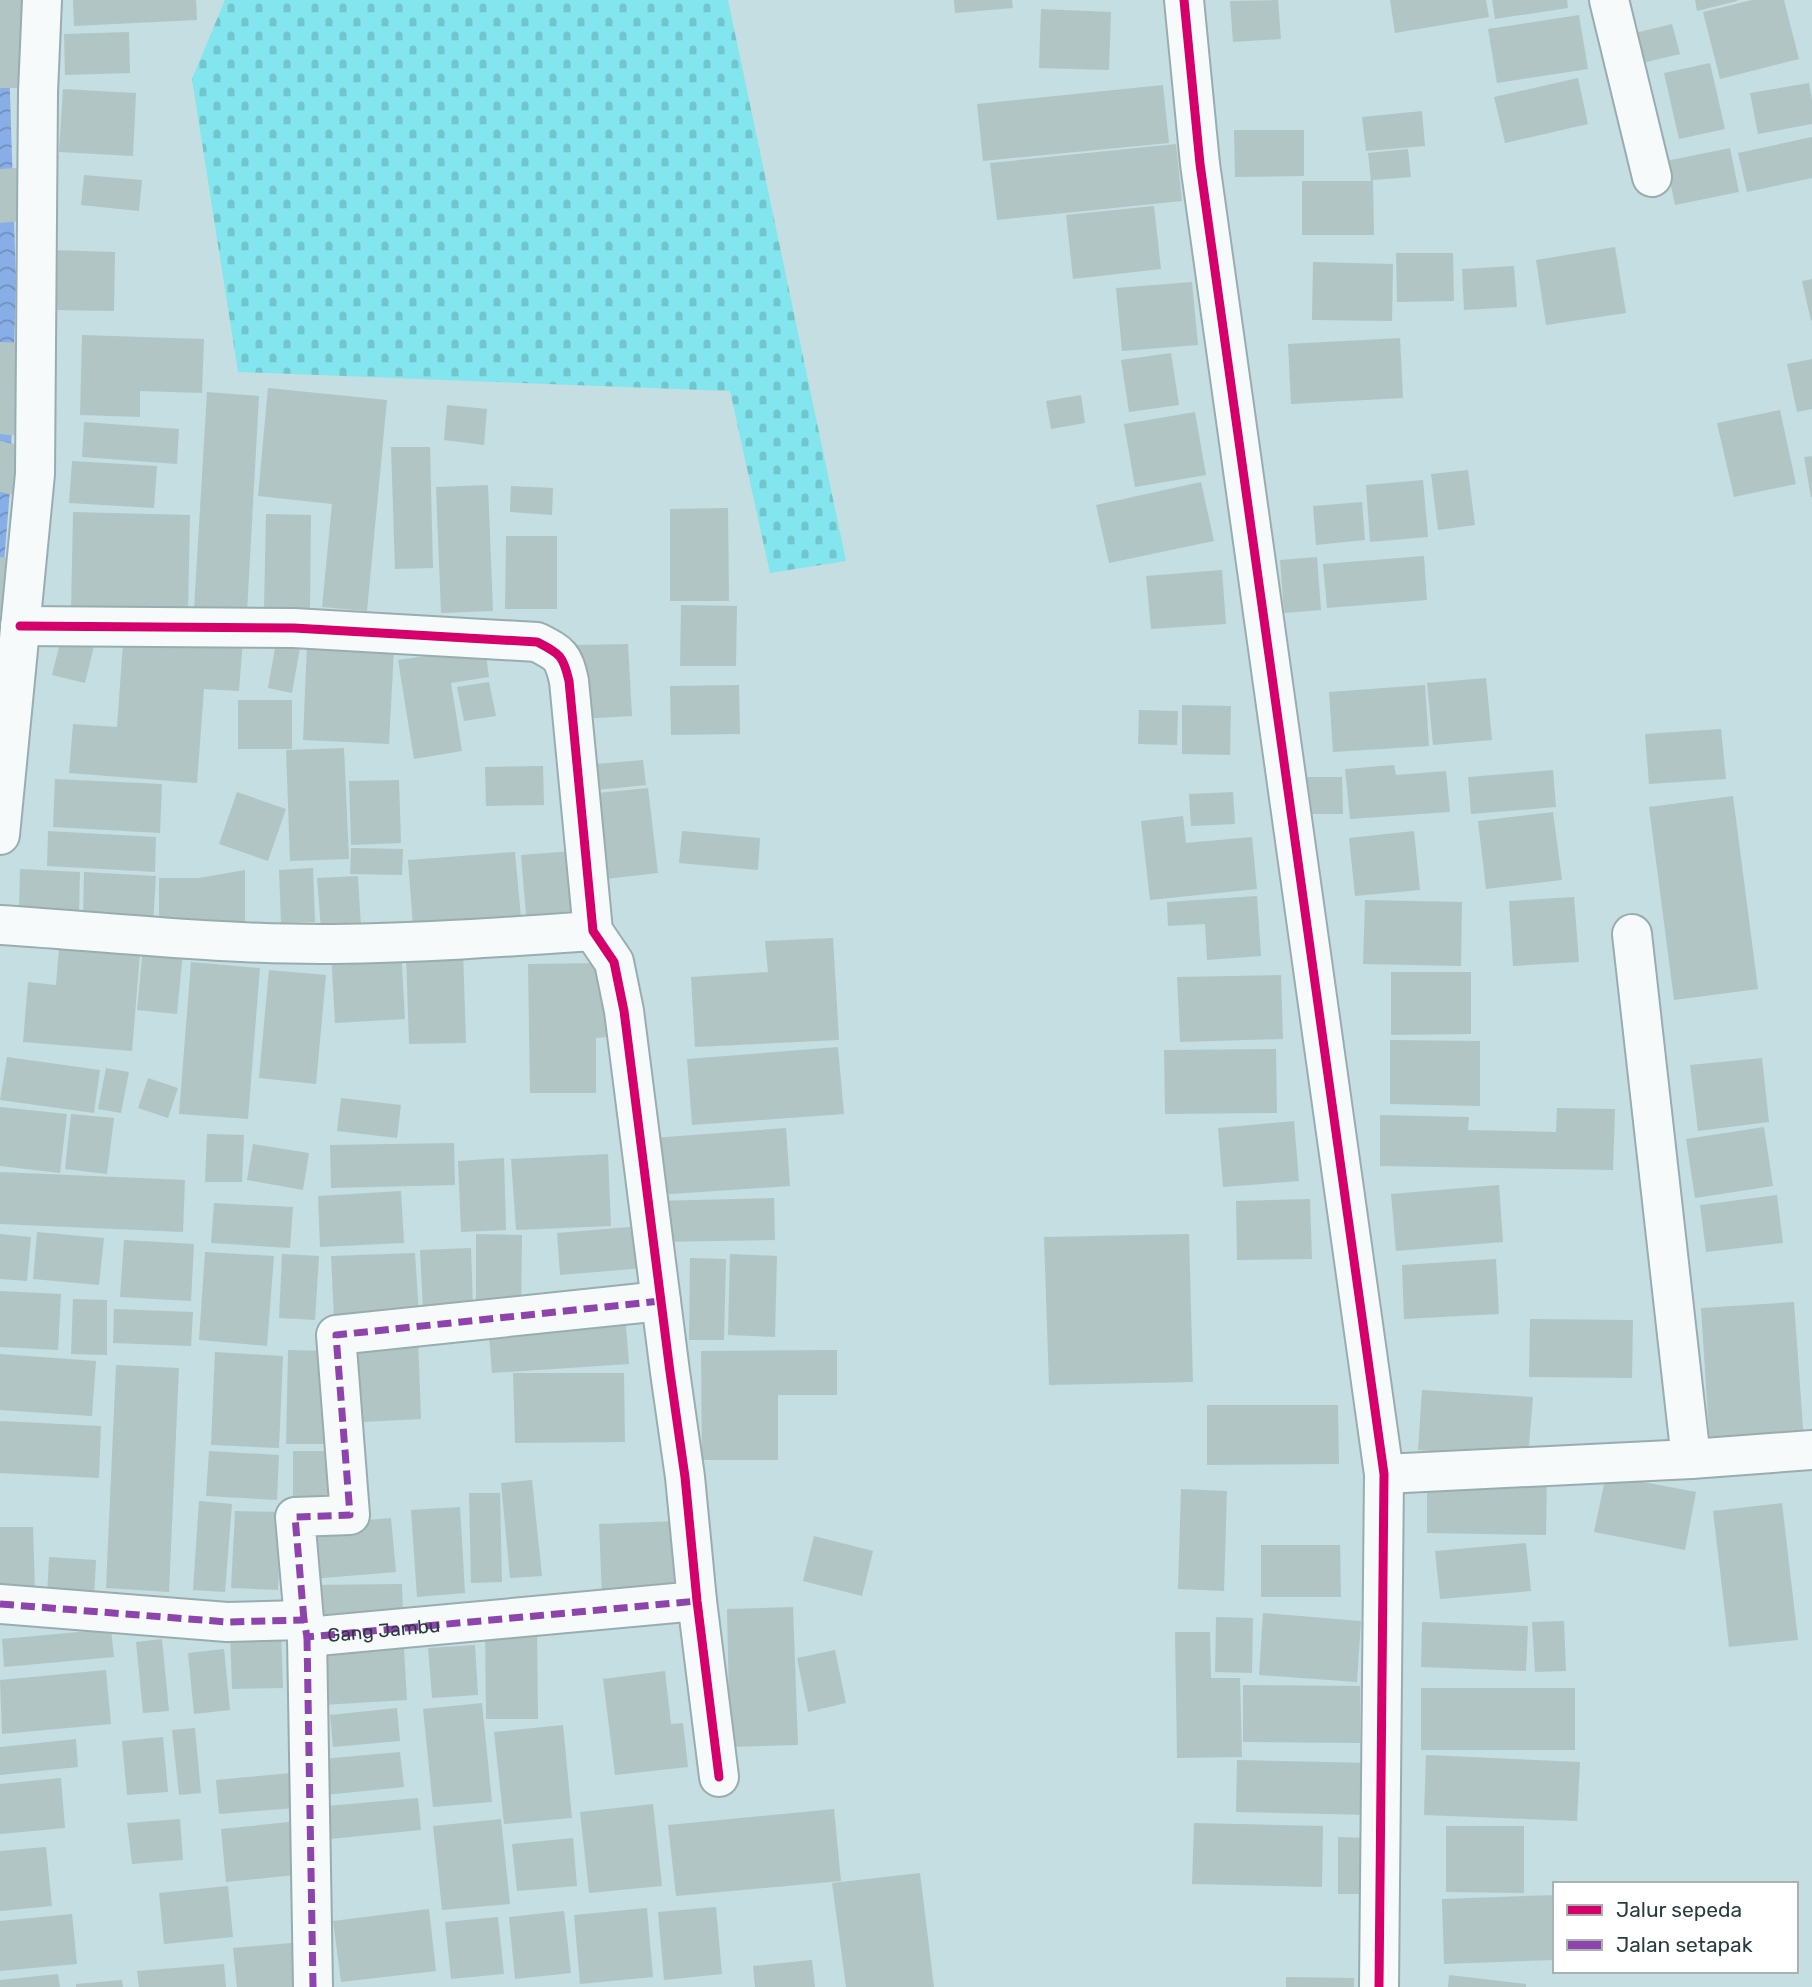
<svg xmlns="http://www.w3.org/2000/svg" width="1812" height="1987" font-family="Rubik,sans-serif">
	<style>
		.cemetery { fill: url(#cemetery-stones) }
		.water { fill: url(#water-waves) }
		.building { fill: #b1c5c5 }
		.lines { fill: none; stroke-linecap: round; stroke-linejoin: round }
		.street-casing { stroke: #98adaf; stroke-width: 42 }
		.secondary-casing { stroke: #98adaf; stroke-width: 42 }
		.street { stroke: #f6fafa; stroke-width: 38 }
		.secondary { stroke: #f6fafa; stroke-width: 38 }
		.quiet { stroke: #8e44ad; stroke-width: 7; stroke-dasharray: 14 7; stroke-linecap: butt }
		.cycleway-casing { stroke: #fff; stroke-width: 13 }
		.cycleway { stroke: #d6006c; stroke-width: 9 }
		.labels { text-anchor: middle; stroke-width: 5; stroke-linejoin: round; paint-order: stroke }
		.street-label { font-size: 19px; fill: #293d3f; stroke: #fff }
	</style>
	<defs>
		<pattern id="cemetery-stones" width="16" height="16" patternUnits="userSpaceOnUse" patternTransform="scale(1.75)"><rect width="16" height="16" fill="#83e5ed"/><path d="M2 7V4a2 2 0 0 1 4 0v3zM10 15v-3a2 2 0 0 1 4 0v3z" fill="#71c5cc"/></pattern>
		<pattern id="water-waves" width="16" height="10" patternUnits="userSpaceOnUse" patternTransform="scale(1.75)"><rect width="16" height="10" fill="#88aee8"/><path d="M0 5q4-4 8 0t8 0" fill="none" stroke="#6f8fbd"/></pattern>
	</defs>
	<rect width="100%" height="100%" fill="#c4dee1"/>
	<!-- cemetery -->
	<polygon class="cemetery" points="225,0 728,0 846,561 770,573 730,391 238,372 192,79"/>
	<!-- water -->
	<polygon class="water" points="0,0 7,0 16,282 10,490 0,611"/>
	<!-- building -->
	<g class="building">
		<polygon points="0,0 30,0 29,88 0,88"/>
		<polygon points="73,0 196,0 197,20 74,26"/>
		<polygon points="954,0 1012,0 1013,8 955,13"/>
		<polygon points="1278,0 1281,39 1233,42 1230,1"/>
		<polygon points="1390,0 1486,0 1489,17 1395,33"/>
		<polygon points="1492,0 1567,0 1568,8 1495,19"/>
		<polygon points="1695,0 1737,0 1737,1 1697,11"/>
		<polygon points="1752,0 1784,0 1799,59 1720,79 1703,12"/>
		<polygon points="1041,9 1111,12 1109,70 1039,68"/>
		<polygon points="1579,15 1588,69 1497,83 1488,29"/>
		<polygon points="1672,24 1680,54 1638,64 1631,34"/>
		<polygon points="129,32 130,73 65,75 64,34"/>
		<polygon points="1710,63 1725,129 1679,139 1664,73"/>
		<polygon points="1578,78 1588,124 1505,143 1494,97"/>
		<polygon points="1809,83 1812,100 1812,124 1758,134 1750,93"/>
		<polygon points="1163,85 1169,143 983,161 977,104"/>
		<polygon points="63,89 136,93 133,156 59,152"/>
		<polygon points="1422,111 1425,146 1366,151 1362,117"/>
		<polygon points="1234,130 1304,130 1304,176 1235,177"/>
		<polygon points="1812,137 1812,178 1747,192 1738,153"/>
		<polygon points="1176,144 1182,201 997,220 990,163"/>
		<polygon points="1730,148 1739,192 1675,205 1666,161"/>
		<polygon points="1408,149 1411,177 1373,180 1374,235 1302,235 1302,181 1371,181 1368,153"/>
		<polygon points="32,167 35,220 0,223 0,169"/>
		<polygon points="84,175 142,180 139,211 81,205"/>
		<polygon points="1154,206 1161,269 1073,279 1066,215"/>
		<polygon points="1615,247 1626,313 1546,325 1536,260"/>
		<polygon points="53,250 115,252 114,311 51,310"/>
		<polygon points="1396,253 1453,253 1454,301 1397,302"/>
		<polygon points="1313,262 1393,264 1392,321 1312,320"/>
		<polygon points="1514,266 1517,307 1464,310 1462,269"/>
		<polygon points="1812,279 1812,320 1811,321 1802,281"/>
		<polygon points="1192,282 1198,345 1122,351 1116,288"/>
		<polygon points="82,335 204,339 202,393 140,391 140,417 80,415"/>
		<polygon points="1400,338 1403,398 1291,404 1288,344"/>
		<polygon points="0,342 24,343 19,436 0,434"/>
		<polygon points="1171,353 1179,405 1129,412 1121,360"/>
		<polygon points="1812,359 1812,409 1797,412 1787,364"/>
		<polygon points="268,388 387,400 367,611 322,607 332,504 258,496"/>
		<polygon points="207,392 259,396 247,612 194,609"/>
		<polygon points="1081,395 1085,423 1051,429 1046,401"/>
		<polygon points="447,405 487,409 484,445 444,440"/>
		<polygon points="1780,410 1796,484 1734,497 1717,423"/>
		<polygon points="1195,412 1206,475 1135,487 1124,424"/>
		<polygon points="84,422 179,429 177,464 82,457"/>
		<polygon points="0,441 24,446 14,495 0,492"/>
		<polygon points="391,447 430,447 433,568 395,569"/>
		<polygon points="1812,456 1812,497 1811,497 1804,457"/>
		<polygon points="72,461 157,466 154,508 69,503"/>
		<polygon points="1468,470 1475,525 1438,530 1431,474"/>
		<polygon points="1423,480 1428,537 1370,542 1366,485"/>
		<polygon points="1201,482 1214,541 1109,563 1096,505"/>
		<polygon points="488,485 493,611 441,613 436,487"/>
		<polygon points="511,486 553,488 552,515 510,512"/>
		<polygon points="1362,502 1365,540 1316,545 1313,506"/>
		<polygon points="728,508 729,601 670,601 670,509"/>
		<polygon points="73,512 190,515 188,614 71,611"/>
		<polygon points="266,514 311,515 310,608 264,607"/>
		<polygon points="506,536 557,536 557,609 505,609"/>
		<polygon points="1424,556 1427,600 1327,608 1323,564"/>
		<polygon points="0,557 23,559 16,615 0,613"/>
		<polygon points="1317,557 1321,610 1284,613 1280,560"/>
		<polygon points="1222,570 1226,624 1151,629 1146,576"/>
		<polygon points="681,605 737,606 736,666 680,666"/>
		<polygon points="124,629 243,639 239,691 204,689 197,783 69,773 73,724 117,727"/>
		<polygon points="62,635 95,642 85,683 52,675"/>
		<polygon points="277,637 301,642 292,693 268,688"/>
		<polygon points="307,644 394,648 389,744 303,740"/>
		<polygon points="628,644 632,716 579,719 576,645"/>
		<polygon points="485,647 489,677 451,683 462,751 414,759 398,660"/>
		<polygon points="1486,678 1492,740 1433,745 1427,683"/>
		<polygon points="489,682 496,716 464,721 457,687"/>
		<polygon points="739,685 740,734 671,735 670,686"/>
		<polygon points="1425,685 1429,746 1333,752 1329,692"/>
		<rect x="238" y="700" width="54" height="49"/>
		<polygon points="1182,705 1231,706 1230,755 1182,754"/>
		<polygon points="1139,710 1178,711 1177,745 1138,744"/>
		<polygon points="1721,729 1726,779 1649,784 1645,734"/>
		<polygon points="344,748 349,859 290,861 286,750"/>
		<polygon points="643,760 646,785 587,791 584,765"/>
		<polygon points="1394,765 1396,775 1446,771 1450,812 1350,819 1345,769"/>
		<polygon points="543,766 544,805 486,806 485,767"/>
		<polygon points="1553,770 1556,807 1471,814 1468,777"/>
		<polygon points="1300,777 1342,777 1343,814 1300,814"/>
		<polygon points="55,779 162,784 160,833 53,827"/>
		<polygon points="399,780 401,843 351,845 349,781"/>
		<polygon points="648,788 658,873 597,880 588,794"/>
		<polygon points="237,792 286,809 268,861 219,844"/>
		<polygon points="1233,792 1235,824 1191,826 1189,794"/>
		<polygon points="1733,796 1758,989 1674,1000 1649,807"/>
		<polygon points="1553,812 1562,880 1486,889 1478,821"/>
		<polygon points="1183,816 1186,843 1252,837 1257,889 1150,900 1141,821"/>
		<polygon points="48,831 156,837 155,872 47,866"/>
		<polygon points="682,831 760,838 758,870 679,863"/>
		<polygon points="1414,831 1420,890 1355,896 1349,838"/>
		<polygon points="351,848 403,849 402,875 350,874"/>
		<polygon points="572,851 577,911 526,915 521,855"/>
		<polygon points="515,852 521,918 413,926 408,860"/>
		<polygon points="313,868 315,922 281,923 279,870"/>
		<polygon points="20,869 80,872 79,913 19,911"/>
		<polygon points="245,870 245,922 198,930 159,929 159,878 199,878"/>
		<polygon points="84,872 156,876 153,924 83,921"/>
		<polygon points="358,876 361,927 321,929 317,878"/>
		<polygon points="1257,896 1261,956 1207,960 1205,924 1168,926 1167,902"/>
		<polygon points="1574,897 1579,962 1513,966 1509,901"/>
		<polygon points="1365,900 1462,902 1461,966 1363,964"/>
		<polygon points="60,936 141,942 132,1051 23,1042 28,982 56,985"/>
		<polygon points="833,938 839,1040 695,1047 691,977 768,972 765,941"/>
		<polygon points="143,948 183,952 177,1014 137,1010"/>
		<polygon points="401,948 405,1019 335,1023 331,951"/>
		<polygon points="463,951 466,1043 409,1044 406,953"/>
		<polygon points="191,962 260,968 248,1119 179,1114"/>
		<polygon points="604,963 606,1037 596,1038 596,1093 530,1093 528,964"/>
		<polygon points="269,970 326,975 316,1084 259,1078"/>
		<polygon points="1391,972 1471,972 1471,1034 1391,1035"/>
		<polygon points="1281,975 1283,1039 1180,1042 1177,977"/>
		<polygon points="1390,1040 1480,1041 1480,1106 1390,1104"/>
		<polygon points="838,1047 844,1114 692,1125 687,1059"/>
		<polygon points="1276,1049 1277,1113 1165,1114 1164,1050"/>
		<polygon points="7,1057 100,1070 94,1113 0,1100"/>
		<polygon points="1762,1058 1769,1122 1698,1131 1690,1065"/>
		<polygon points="106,1068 129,1072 121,1113 98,1109"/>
		<polygon points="148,1078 178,1088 168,1118 138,1108"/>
		<polygon points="341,1098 401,1105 397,1138 337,1131"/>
		<polygon points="0,1107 67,1114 60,1173 0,1166"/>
		<polygon points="1557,1108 1615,1109 1613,1170 1380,1166 1380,1115 1469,1117 1468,1130 1556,1132"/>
		<polygon points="71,1114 114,1118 107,1174 65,1169"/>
		<polygon points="1294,1121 1299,1181 1223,1187 1218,1128"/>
		<polygon points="1764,1127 1773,1186 1695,1198 1686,1139"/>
		<polygon points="786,1128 790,1186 656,1195 652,1138"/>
		<polygon points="207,1134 244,1135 242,1182 205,1182"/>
		<polygon points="454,1143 455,1185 331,1188 330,1145"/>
		<polygon points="253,1144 309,1153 303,1190 247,1180"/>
		<polygon points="608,1154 611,1226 516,1230 511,1159"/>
		<polygon points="504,1158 506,1230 461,1232 458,1161"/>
		<polygon points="0,1172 185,1180 183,1232 0,1224"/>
		<polygon points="1499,1185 1503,1242 1396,1251 1391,1194"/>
		<polygon points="401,1191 404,1243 320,1247 318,1196"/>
		<polygon points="1777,1195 1783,1243 1706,1252 1700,1205"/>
		<polygon points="774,1198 775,1240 655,1242 655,1201"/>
		<polygon points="1310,1199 1312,1259 1237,1260 1236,1201"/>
		<polygon points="214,1203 293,1207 290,1248 211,1243"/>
		<polygon points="642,1226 645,1268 560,1275 557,1233"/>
		<polygon points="37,1232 104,1238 99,1285 33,1279"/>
		<polygon points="0,1234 31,1237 27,1281 0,1279"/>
		<polygon points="476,1234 522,1235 521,1306 476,1305"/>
		<polygon points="1189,1234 1193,1382 1049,1385 1044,1237"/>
		<polygon points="124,1240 194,1244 191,1301 120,1297"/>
		<polygon points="471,1248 473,1308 423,1310 420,1250"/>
		<polygon points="205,1252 274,1256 267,1346 199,1340"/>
		<polygon points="415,1253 419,1315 334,1318 331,1256"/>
		<polygon points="282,1254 319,1256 315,1320 279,1318"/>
		<polygon points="730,1254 777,1256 775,1337 728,1335"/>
		<polygon points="690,1258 726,1259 724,1340 689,1340"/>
		<polygon points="1496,1259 1499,1314 1404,1319 1402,1265"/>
		<polygon points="0,1291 61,1294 58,1350 0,1347"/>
		<polygon points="73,1299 107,1300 107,1355 71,1354"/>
		<polygon points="1794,1302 1804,1442 1710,1448 1701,1308"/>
		<polygon points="114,1309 193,1312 191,1346 113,1343"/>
		<polygon points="625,1313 629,1364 492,1373 488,1322"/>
		<polygon points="1530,1319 1633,1320 1632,1378 1529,1377"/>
		<polygon points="418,1338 421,1419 362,1422 357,1341"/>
		<polygon points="288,1350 329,1351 327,1444 286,1444"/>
		<polygon points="837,1350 837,1395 778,1395 778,1460 702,1460 701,1351"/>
		<polygon points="215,1352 283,1356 279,1448 211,1445"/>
		<polygon points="0,1354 96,1361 92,1416 0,1410"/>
		<polygon points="116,1365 179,1368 169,1592 106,1588"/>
		<polygon points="513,1373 624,1373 625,1442 515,1443"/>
		<polygon points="1422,1390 1533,1397 1528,1458 1418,1450"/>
		<polygon points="1207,1405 1338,1405 1339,1464 1207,1465"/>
		<polygon points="0,1421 101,1426 99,1478 0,1473"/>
		<polygon points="209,1451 279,1455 277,1500 206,1496"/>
		<rect x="293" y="1451" width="42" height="47"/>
		<polygon points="1427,1474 1547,1475 1546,1535 1427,1533"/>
		<polygon points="1606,1475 1696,1492 1685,1550 1594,1532"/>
		<polygon points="532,1480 542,1576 510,1578 501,1483"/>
		<polygon points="1181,1489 1227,1491 1224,1591 1178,1589"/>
		<polygon points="469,1493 500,1493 502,1582 471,1583"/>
		<polygon points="199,1501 232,1504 225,1592 193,1590"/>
		<polygon points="1782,1503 1798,1640 1729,1647 1713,1511"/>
		<polygon points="460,1507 465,1593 417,1597 411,1510"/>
		<polygon points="235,1511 281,1512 278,1590 231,1588"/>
		<polygon points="391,1518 396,1572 311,1579 306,1525"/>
		<polygon points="677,1521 680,1595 602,1598 599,1524"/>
		<polygon points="0,1527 33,1527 35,1588 0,1589"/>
		<polygon points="814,1536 873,1551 862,1596 803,1581"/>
		<polygon points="1526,1543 1531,1591 1440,1599 1435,1551"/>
		<polygon points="1261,1545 1340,1545 1341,1597 1261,1597"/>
		<polygon points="49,1557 96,1560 94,1599 47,1596"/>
		<polygon points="402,1584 403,1613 308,1614 308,1585"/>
		<polygon points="793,1607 798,1745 730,1747 727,1609"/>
		<polygon points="1263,1613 1361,1621 1357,1682 1259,1675"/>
		<polygon points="1216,1617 1253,1618 1252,1673 1215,1672"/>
		<polygon points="1564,1621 1566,1671 1535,1672 1532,1622"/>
		<polygon points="1422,1622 1528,1626 1526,1671 1421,1667"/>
		<polygon points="537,1628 538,1719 486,1719 485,1629"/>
		<polygon points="111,1629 114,1657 4,1667 2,1639"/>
		<polygon points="281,1629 283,1688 232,1689 230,1630"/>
		<polygon points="403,1632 407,1700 322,1705 319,1637"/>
		<polygon points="1175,1632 1210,1632 1211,1678 1240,1678 1242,1757 1177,1758"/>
		<polygon points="162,1639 169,1711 143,1713 136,1642"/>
		<polygon points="475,1645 478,1695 432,1698 428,1648"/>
		<polygon points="224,1649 230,1710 194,1714 188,1653"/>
		<polygon points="835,1650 846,1703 808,1712 797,1658"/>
		<polygon points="106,1670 111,1724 2,1734 0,1680"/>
		<polygon points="665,1671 671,1724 683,1723 688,1767 615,1775 603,1679"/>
		<polygon points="1243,1685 1360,1686 1360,1743 1243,1742"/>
		<rect x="1421" y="1688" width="154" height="62"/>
		<polygon points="482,1703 492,1802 433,1807 423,1709"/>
		<polygon points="397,1708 400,1741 333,1747 330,1715"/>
		<polygon points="563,1725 572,1818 504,1824 494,1732"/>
		<polygon points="195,1728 201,1793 179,1795 172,1730"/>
		<polygon points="163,1737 168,1792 127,1795 122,1741"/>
		<polygon points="76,1739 78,1767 0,1775 0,1747"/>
		<polygon points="400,1752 404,1787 325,1795 321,1759"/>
		<polygon points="1426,1755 1580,1762 1577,1821 1424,1815"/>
		<polygon points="1237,1760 1370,1763 1370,1815 1236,1812"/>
		<polygon points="291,1773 295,1808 219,1814 216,1780"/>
		<polygon points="61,1778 65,1828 0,1834 0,1784"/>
		<polygon points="418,1798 421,1830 330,1839 327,1806"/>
		<polygon points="653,1804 662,1886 589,1893 580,1812"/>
		<polygon points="834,1809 841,1881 676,1896 668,1825"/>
		<polygon points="180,1819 183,1860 132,1864 127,1823"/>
		<polygon points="501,1819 510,1904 442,1910 433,1826"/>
		<polygon points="289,1822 295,1875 226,1882 221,1829"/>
		<polygon points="1194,1823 1323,1826 1322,1887 1192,1884"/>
		<polygon points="1446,1826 1524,1826 1524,1893 1446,1892"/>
		<polygon points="1338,1837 1373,1838 1372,1894 1338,1894"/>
		<polygon points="573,1838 577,1886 517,1891 512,1844"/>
		<polygon points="46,1847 52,1906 0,1911 0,1851"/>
		<polygon points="920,1873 934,1987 846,1987 832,1883"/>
		<polygon points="228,1886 233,1937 164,1944 159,1893"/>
		<polygon points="1555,1895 1555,1960 1444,1964 1442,1899"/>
		<polygon points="716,1907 722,1974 664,1980 658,1912"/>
		<polygon points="647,1908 653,1977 580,1984 574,1915"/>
		<polygon points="429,1909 436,1971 341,1982 333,1921"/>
		<polygon points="564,1911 571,1973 515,1979 509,1917"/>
		<polygon points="72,1914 77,1964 0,1971 0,1921"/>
		<polygon points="498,1917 504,1974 451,1979 445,1922"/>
		<polygon points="302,1942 307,1987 237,1987 233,1948"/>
		<polygon points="812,1960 815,1987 755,1987 753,1966"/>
		<polygon points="224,1964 226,1987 139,1987 137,1971"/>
		<polygon points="58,1974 60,1987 0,1987 0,1980"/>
		<polygon points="1449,1975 1526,1984 1526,1987 1448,1987"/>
		<polygon points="1286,1977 1354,1978 1354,1987 1286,1987"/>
		<polygon points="122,1980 123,1987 76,1987 76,1984"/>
	</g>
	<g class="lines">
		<!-- street casing -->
		<g class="street-casing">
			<g id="street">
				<polyline points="1184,0 1200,164 1384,1474 1379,1987"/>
				<polyline points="1609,0 1652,177"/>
				<path d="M20,626L294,628L537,642C560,654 563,655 569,681L593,931L614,962L624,1011L670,1372L685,1477L697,1601L719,1777"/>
				<path d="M0,925C111,932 222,945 333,944C420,943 506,937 593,931"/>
				<polyline points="1632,934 1691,1459"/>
				<polyline points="1384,1474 1691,1459 1812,1450"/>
				<path id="s1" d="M0,1604L227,1622L304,1620L307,1637L697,1601"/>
				<polyline points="304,1620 295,1517 350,1515 336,1335 661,1301"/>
				<polyline points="307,1637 313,1987"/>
			</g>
		</g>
		<!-- secondary casing -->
		<g class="secondary-casing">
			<polyline id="secondary" points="0,835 35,474 38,92 42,0"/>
		</g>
		<!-- street -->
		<use href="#street" class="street"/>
		<!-- secondary -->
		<use href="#secondary" class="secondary"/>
		<!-- quiet -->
		<g class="quiet">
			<polyline points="0,1604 227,1622 304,1620 307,1637 697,1601"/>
			<polyline points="304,1620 295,1517 350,1515 336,1335 661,1301"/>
			<polyline points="307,1637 313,1987"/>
		</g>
		<!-- cycleway casing -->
		<g class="cycleway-casing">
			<g id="cycleway">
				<polyline points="1184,0 1200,164 1384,1474 1379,1987"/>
				<path d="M20,626L294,628L537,642C560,654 563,655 569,681L593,931L614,962L624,1011L670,1372L685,1477L697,1601L719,1777"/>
			</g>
		</g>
		<!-- cycleway -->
		<use href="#cycleway" class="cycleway"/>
	</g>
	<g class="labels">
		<!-- street labels -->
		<g class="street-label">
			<text dy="7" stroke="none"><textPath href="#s1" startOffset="399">Gang Jambu</textPath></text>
		</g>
	</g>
	<!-- legend -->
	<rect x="1553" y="1882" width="245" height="91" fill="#ffffff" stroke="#a9b1b2" stroke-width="2"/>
	<rect x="1567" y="1905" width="35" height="10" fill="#d6006c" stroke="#a9b1b2" stroke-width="2"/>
	<text x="1616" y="1917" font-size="21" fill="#293d3f">Jalur sepeda</text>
	<rect x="1567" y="1940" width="35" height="10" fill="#8e44ad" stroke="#a9b1b2" stroke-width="2"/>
	<text x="1616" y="1952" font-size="21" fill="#293d3f">Jalan setapak</text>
</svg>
